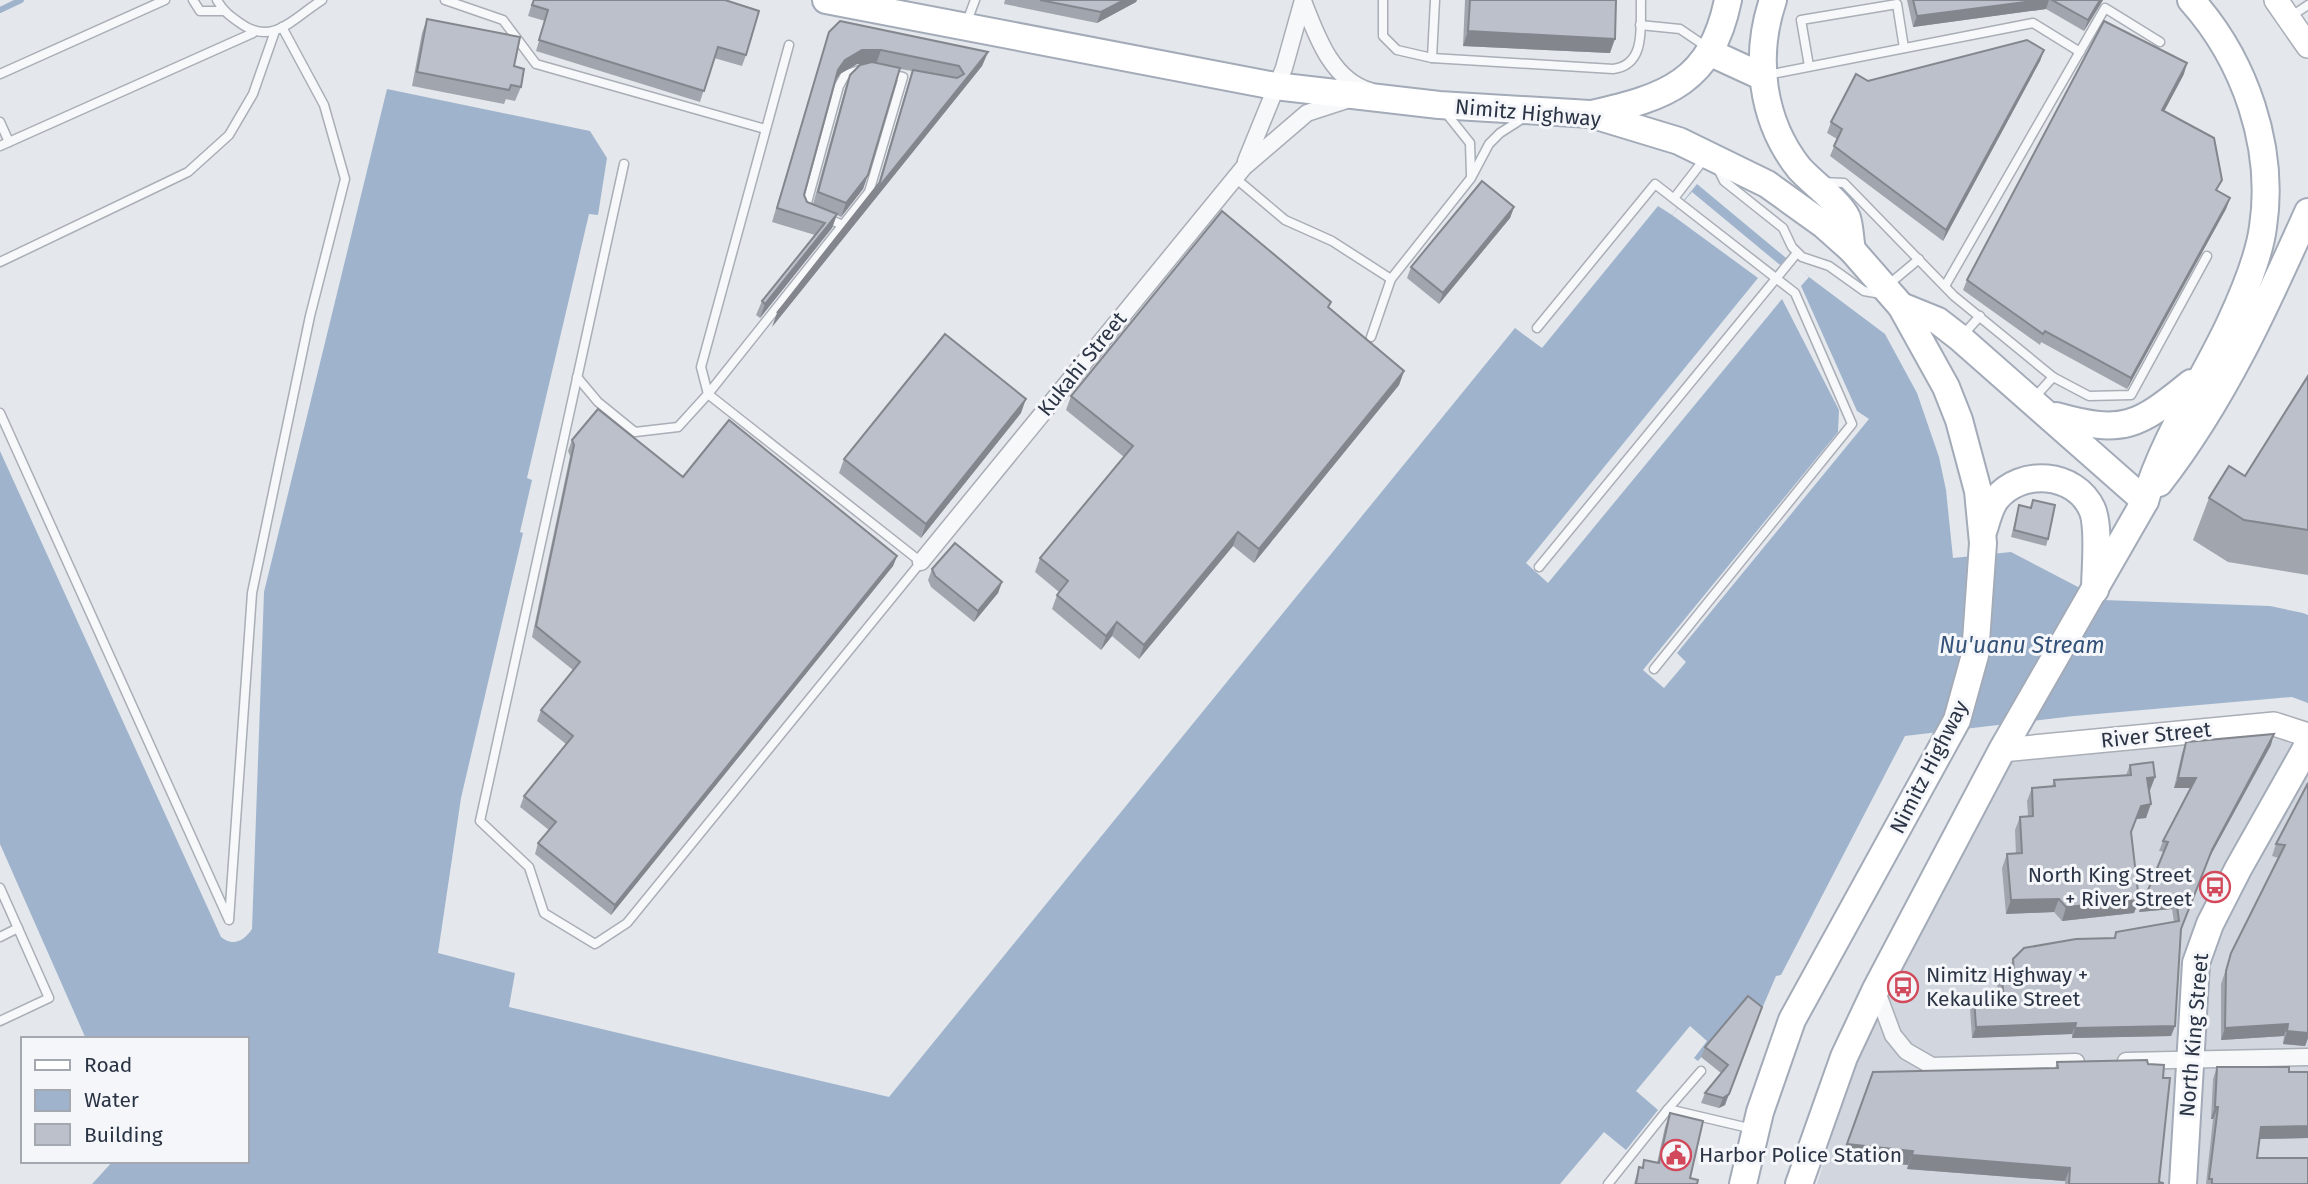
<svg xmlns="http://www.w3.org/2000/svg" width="2308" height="1184" font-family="'Fira Sans',sans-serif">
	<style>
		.built { fill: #d2d6de }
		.water { fill: #9fb4cc }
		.pier { fill: #e4e7ec }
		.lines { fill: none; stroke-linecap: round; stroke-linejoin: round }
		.stream { stroke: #9fb4cc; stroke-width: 6 }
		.lane-casing { stroke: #a9aeb7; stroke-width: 11 }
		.street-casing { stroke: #a9aeb7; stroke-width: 19 }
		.secondary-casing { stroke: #a9aeb7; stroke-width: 26 }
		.primary-casing { stroke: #a3abb8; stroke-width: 30 }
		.lane { stroke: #f7f8fa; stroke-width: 8 }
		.street { stroke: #f7f8fa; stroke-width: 16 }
		.secondary { stroke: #fff; stroke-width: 23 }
		.primary { stroke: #fff; stroke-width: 26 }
		.wall { fill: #a1a5ae; fill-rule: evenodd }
		.shaded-wall { fill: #83868d }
		.building { fill: #bbc0ca; stroke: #83868d; stroke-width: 2 }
		.labels { text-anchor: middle; stroke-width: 6; stroke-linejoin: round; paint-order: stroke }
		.street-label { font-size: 21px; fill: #2b3445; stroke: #f4f6f9 }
		.poi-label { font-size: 21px; fill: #2b3445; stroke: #f4f6f9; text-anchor: start }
		.water-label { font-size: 23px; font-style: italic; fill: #34527a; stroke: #f4f6f9 }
	</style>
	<rect width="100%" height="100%" fill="#e4e7ec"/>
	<!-- built -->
	<polygon class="built" points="2274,724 2308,735 2308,1184 1817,1184 1876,989 2002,750"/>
	<!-- water -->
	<path class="water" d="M387,89L590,131L607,158L598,215L589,214L527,478L532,480L520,532L523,533L461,798L438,953L515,973L509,1007L889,1097L1515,328L1542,348L1658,206L1672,215L1697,184L1809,277L1885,334L1917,393L1939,457L1946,490L1953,558L2011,552L2103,600L2270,606L2303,613L2308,615V703L2292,697L2074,716L1905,736L1781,975L1776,976L1758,1018L1744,1007L1698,1061L1694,1058L1707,1041L1690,1026L1636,1091L1658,1110L1626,1150L1604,1132L1560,1184H92L113,1161H247V1039H86L0,844V451L221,937C233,947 244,941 252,929L264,592Z"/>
	<!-- pier -->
	<polygon class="pier" points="1692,192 1780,265 1787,258 1809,277 1801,286 1857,411 1869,419 1677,653 1686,662 1664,688 1643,670 1838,432 1839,410 1782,299 1548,583 1526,563 1758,278 1672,215"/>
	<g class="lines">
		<!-- stream -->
		<polyline class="stream" points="0,10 21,0"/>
		<!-- lane casing -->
		<g class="lane-casing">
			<g id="lane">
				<polyline points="193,0 200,11 222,11"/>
				<path d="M217,0C223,11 230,16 240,23C273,47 293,18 322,0"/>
				<polyline points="445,0 503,20 536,64 765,129"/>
				<path d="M1383,0V36L1397,50L1432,58L1613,69C1647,65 1640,25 1641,0"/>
				<polyline points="2290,17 2308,5"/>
				<polyline points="966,24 975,0"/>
				<polyline points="1640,25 1680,29 1708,48"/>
				<polyline points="1432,58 1435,0"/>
				<polyline points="1809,66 1801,20 1897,4 1904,48"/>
				<polyline points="0,74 165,0"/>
				<polyline points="1767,75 2033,23 2080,52"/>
				<polyline points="1446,113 1470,143 1471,175"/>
				<polyline points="0,122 9,142"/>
				<polyline points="0,146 253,33"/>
				<polyline points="624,164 480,821 529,867 544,913 595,944 627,923 921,562 708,394 701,367 789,45"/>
				<polyline points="1717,167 1724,181 1783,228 1792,247 1802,257 1829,266 1864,291 1881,294"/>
				<polyline points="1234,177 1285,220 1332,241 1391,279"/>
				<polyline points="1822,182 1844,183 1954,296 2053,377 2089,396 2131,395 2207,256"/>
				<polyline points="1675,197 1705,158"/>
				<polyline points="808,211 805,210 839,86 845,75 862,69"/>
				<polyline points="826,218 843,225"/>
				<polyline points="0,262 188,172 229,135 253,94 274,34"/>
				<polyline points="1888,285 1919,259"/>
				<polyline points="1945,286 2105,8 2160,42"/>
				<polyline points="1537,328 1655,184 1795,293 1852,424 1654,669"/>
				<polyline points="1962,336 1980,316"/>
				<polyline points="1371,337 1391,279 1471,178 1489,144 1500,133 1525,117"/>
				<polyline points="577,377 598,402 635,432 678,427 708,394 869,192 903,77 889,74"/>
				<polyline points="2034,398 2053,377"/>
				<polyline points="0,413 228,918"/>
				<polyline points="1539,567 1797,253"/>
				<polyline points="0,888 49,998 0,1021"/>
				<polyline points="229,920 252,593 310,316 345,179 324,105 282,27"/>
				<polyline points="0,937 18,928"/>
				<polyline points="1668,1109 1701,1071"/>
				<polyline points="1608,1184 1668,1109 1753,1129"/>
			</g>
		</g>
		<!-- street casing -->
		<g class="street-casing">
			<g id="street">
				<path d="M1303,1C1316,34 1331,80 1370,91"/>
				<polyline points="1246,161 1284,68 1303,0"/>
				<polyline points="921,562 1244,167 1307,113 1347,100"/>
				<polyline points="1876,989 1893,1035 1906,1051 1932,1066 2076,1062"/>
				<polyline points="2126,1061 2308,1057"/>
			</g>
		</g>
		<!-- secondary casing -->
		<g class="secondary-casing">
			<g id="secondary">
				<polyline points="2276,0 2308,46"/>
				<polyline points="2002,750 2274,724 2308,735"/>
			</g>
		</g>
		<!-- primary casing -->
		<g class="primary-casing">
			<g id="primary">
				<polyline points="826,0 1275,86 1439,105 1590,114 1679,141 1767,184 1824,225 1852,250 1901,306 1946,387 1959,420 1978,491 1983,543 1975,655 1957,720 1792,1020 1760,1112 1743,1184"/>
				<path d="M1773,0C1754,56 1761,120 1799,168C1811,182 1840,202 1847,218C1850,227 1850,240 1852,250"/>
				<polyline points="1711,53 1761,76"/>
				<path d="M1592,114C1667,97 1711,82 1728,0"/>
				<polyline points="1901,306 1938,321 1960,338 2145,501"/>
				<path d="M2056,416C2124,435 2138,426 2191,383"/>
				<path d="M2159,483C2223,401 2266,306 2308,212"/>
				<path d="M1984,529C1987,519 1990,507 1996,499C2021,468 2075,472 2092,509C2100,527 2095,569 2095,590"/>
				<path d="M1799,1184L1844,1057L1876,989L2002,750L2145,501C2164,436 2202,383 2230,323C2243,295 2259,258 2263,227C2275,147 2245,60 2191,0"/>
				<polyline points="2183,1184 2196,963 2210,924 2238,869 2308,745"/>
			</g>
		</g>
		<!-- lane -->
		<use href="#lane" class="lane"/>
		<!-- street -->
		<use href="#street" class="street"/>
		<!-- secondary -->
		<use href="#secondary" class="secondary"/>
		<!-- primary -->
		<use href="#primary" class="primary"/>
	</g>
	<!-- wall -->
	<g class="wall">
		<polygon points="533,0 725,0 746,55 742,66 714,58 700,102 536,51 545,21 528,16"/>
		<polygon points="1005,0 1137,0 1136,2 1097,23 1004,4"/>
		<polygon points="1465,0 1616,0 1610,53 1463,46"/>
		<polygon points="1907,0 2103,0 2084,31 2046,9 1913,27"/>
		<polygon points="427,19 514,66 521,87 515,101 506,99 504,104 412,86 422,33"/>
		<path d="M829,32L988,52L982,66L772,327L878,184L912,71L900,69L863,189L841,217L837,215L832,228L760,318L756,315L762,301L815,235L772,222ZM857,64H863L850,75L845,89L813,204L807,202L804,195L835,81L840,74Z"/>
		<polygon points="2044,50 2040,61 1943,241 1830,156 1837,139 1827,133 1831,122"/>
		<polygon points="2184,74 2164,111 2218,191 2230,198 2226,209 2127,389 2041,342 2040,345 1963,290 1967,280"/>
		<polygon points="1514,207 1510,218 1439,304 1407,278 1411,267"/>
		<polygon points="1329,308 1404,371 1399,385 1254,563 1233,546 1139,659 1112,636 1101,650 1052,609 1057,595 1059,592 1035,572 1040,558 1124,457 1066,410 1071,396"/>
		<polygon points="2308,376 2308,575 2228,562 2193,540 2209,498 2245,476"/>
		<polygon points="1021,413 921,538 839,473 844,459"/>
		<polygon points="572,440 683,477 897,556 893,566 611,915 535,854 538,843 549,830 520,807 524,796 566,744 537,721 541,710 573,670 532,637 570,456 568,451"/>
		<polygon points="2033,500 2048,539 2046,546 2011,537 2019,505 2030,508"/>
		<polygon points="932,569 1002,582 998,593 974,622 931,587 928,580"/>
		<polygon points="2186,742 2271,745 2208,860 2181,930 2175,1026 2171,1036 2072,1038 2072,1034 1972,1038 1970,1008 1974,998 1999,998 1997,984 2001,973 2010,973 2009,970 2013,959 2114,938 2116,932 2174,922 2172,909 2139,912 2164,852 2159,851 2163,841 2190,788 2174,788 2182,753"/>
		<polygon points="2130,765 2155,777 2150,790 2149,791 2146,818 2136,819 2131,832 2139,900 2134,913 2062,921 2054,912 2006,914 2002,868 2007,854 2016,854 2015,830 2020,817 2028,816 2027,801 2032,788 2052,786 2054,780 2126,775"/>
		<polygon points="2308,783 2308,1038 2305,1046 2283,1044 2284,1036 2221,1040 2221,984 2227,966 2231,953 2279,858 2272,856 2276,844"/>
		<polygon points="1748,996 1725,1105 1719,1108 1701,1103 1705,1093 1721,1073 1701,1057 1705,1047"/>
		<polygon points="2057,1062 2159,1182 2163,1184 2065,1184 2065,1181 1907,1169 1908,1165 1842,1157 1873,1072 2055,1069"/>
		<polygon points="2217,1067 2289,1072 2308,1138 2260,1139 2257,1158 2308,1184 2206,1184 2213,1119 2211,1119 2213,1079"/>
		<polygon points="1670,1113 1690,1178 1697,1184 1634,1184 1639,1167 1642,1167 1644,1160 1657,1163 1665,1127"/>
	</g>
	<!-- shaded-wall -->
	<g class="shaded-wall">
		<polygon points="1124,0 1137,0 1136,2 1097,23 1101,12"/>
		<polygon points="2041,0 2049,0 2046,9 1913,27 1917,16"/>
		<polygon points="2100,0 2103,0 2084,31 2088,20"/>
		<polygon points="1468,31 1615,39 1610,53 1463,46"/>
		<polygon points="862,50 881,50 876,64 857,64 840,74 833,84 838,70 845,60"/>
		<polygon points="2044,50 2040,61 1943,241 1946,230"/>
		<polygon points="988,52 982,66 772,327 777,313"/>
		<polygon points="2187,63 2184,74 2159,121 2162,110"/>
		<polygon points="868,175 863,189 841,217 846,203"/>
		<polygon points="2230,198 2226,209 2127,389 2131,378"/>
		<polygon points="1514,207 1510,218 1439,304 1443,293"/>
		<polygon points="837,214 832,228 760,318 765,304"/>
		<polygon points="1404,371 1399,385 1254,563 1259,549"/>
		<polygon points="1026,399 1021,413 921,538 926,524"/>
		<polygon points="1238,532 1233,546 1139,659 1144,645"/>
		<polygon points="897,556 893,566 611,915 615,905"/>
		<polygon points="1002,582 998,593 974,622 978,611"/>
		<polygon points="1117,622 1112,636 1101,650 1106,636"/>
		<polygon points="2274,734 2271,745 2208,860 2212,850"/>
		<polygon points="2155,777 2150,790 2142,791 2147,778"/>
		<polygon points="2178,778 2196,778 2192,788 2174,788"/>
		<polygon points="2151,804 2146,818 2136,819 2141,806"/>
		<polygon points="2176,898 2172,909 2139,912 2143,902"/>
		<polygon points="2059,899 2054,912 2006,914 2011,900"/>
		<polygon points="2139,900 2134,913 2062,921 2066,907"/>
		<polygon points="1758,1018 1725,1105 1719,1108 1723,1098"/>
		<polygon points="2076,1023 2072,1034 1972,1038 1976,1027"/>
		<polygon points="2288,1024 2284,1036 2221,1040 2225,1028"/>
		<polygon points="2175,1026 2171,1036 2072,1038 2075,1028"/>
		<polygon points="2287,1031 2308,1033 2308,1038 2305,1046 2283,1044"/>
		<polygon points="2215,1107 2218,1107 2213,1119 2211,1119"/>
		<polygon points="2308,1126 2308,1138 2257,1139 2261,1127"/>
		<polygon points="1847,1144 1913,1151 1908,1165 1842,1157"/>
		<polygon points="1912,1155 2070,1168 2065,1181 1907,1169"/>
	</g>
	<!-- building -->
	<g class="building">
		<polygon points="534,0 725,0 759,11 746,55 718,47 704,91 539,40 548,10 532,5"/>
		<polygon points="1040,0 1124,0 1101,12"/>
		<polygon points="1470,0 1616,0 1615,39 1468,31"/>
		<polygon points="1913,0 2041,0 1917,16"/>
		<polygon points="2052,0 2100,0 2088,20"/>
		<polygon points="427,19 520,37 514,66 524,69 521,87 511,85 509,90 417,72"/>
		<polygon points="840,21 988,52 777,313 880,182 913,70 957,78 964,74 959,66 881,50 862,50 845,60 838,70 804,195 807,202 837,214 765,304 762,301 825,223 777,208 829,32"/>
		<polygon points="2104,21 2187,63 2162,110 2214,138 2222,180 2216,190 2230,198 2131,378 2045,331 2043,334 1967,280"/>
		<polygon points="2027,40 2044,50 1946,230 1834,146 1842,129 1831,122 1856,74 1868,81"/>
		<polygon points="872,62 900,68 868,175 846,203 818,192 850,75 860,65"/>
		<polygon points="1482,181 1514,207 1443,293 1411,267"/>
		<polygon points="1222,211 1331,302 1328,307 1404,371 1259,549 1238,532 1144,645 1117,622 1106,636 1057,595 1068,581 1040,558 1133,446 1071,396"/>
		<polygon points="945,334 1026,399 926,524 844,459"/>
		<polygon points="2308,376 2308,530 2244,520 2209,498 2229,466 2245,476"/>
		<polygon points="598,409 683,477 729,420 897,556 615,905 538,843 556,822 524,796 573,736 541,710 580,662 536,626 574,445 572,440"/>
		<polygon points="2033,500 2055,505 2048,539 2014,530 2019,505 2031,508"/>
		<polygon points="955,543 1002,582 978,611 935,576 932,569"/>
		<polygon points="2274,734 2212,850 2181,929 2175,1026 2075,1028 2076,1023 1976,1027 1974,998 2004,998 2001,973 2014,973 2013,959 2024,948 2076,939 2115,938 2116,932 2179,921 2176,898 2143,902 2168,842 2163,841 2196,778 2178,778 2186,742"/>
		<polygon points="2153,762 2155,777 2147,778 2151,804 2141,806 2131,832 2139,900 2066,907 2059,899 2011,900 2007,854 2022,853 2020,817 2033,816 2032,788 2055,786 2054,780 2131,775 2130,765"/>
		<polygon points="2308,783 2308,1033 2287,1031 2288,1024 2225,1028 2226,971 2231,953 2285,845 2276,844"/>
		<polygon points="1748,996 1762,1007 1729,1094 1723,1098 1705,1093 1728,1065 1705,1047"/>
		<polygon points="2147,1060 2148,1064 2164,1065 2163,1078 2170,1078 2159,1182 2163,1183 2163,1184 2069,1184 2070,1168 1912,1155 1913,1151 1847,1144 1873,1072 2058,1068 2057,1062"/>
		<polygon points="2217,1067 2289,1067 2289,1072 2308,1072 2308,1126 2261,1127 2257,1158 2308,1158 2308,1184 2212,1184 2212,1179 2209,1179 2218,1107 2215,1107"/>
		<polygon points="1670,1113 1703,1121 1690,1178 1698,1180 1697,1184 1636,1184 1639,1167 1643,1168 1644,1160 1659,1163"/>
	</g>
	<!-- icons -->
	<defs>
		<g id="bus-ring" transform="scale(1.575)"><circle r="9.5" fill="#f4f6f9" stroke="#d1495b" stroke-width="1.5"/><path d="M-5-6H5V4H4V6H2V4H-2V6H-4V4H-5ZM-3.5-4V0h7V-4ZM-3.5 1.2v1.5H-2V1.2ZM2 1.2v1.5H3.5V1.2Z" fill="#d1495b"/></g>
		<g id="civic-ring" transform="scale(1.575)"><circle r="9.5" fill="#f4f6f9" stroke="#d1495b" stroke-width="1.5"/><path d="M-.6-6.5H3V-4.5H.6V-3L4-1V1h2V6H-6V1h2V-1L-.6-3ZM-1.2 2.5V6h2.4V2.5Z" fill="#d1495b"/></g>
	</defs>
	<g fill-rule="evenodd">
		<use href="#bus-ring" x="2215" y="887"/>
		<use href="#bus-ring" x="1903" y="987"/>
		<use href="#civic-ring" x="1676" y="1155"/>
	</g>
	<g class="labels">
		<!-- street labels -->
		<g class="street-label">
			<text transform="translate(1528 113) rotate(5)" y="7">Nimitz Highway</text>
			<text transform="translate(1082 364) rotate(-51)" y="7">Kukahi Street</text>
			<text transform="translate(2156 735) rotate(-6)" y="7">River Street</text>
			<text transform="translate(1929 767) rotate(-63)" y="7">Nimitz Highway</text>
			<text transform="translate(2194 1035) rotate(-85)" y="7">North King Street</text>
		</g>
		<!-- poi labels -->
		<g class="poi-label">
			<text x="2192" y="882" text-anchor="end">North King Street<tspan x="2192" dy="24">+ River Street</tspan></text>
			<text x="1926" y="982">Nimitz Highway +<tspan x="1926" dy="24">Kekaulike Street</tspan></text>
			<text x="1699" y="1162">Harbor Police Station</text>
		</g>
		<!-- water labels -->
		<g class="water-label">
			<text x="2022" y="653">Nu'uanu Stream</text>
		</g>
	</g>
	<!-- legend -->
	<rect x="21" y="1037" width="228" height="126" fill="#f4f6f9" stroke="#a4a8b1" stroke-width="2"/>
	<rect x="35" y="1060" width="35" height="10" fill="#ffffff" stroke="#a4a8b1" stroke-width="2"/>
	<text x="84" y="1072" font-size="21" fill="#2b3445">Road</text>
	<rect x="35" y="1090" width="35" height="21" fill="#9fb4cc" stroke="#a4a8b1" stroke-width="2"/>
	<text x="84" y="1107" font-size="21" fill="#2b3445">Water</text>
	<rect x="35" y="1124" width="35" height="21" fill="#bbc0ca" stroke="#a4a8b1" stroke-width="2"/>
	<text x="84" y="1142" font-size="21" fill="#2b3445">Building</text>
</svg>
